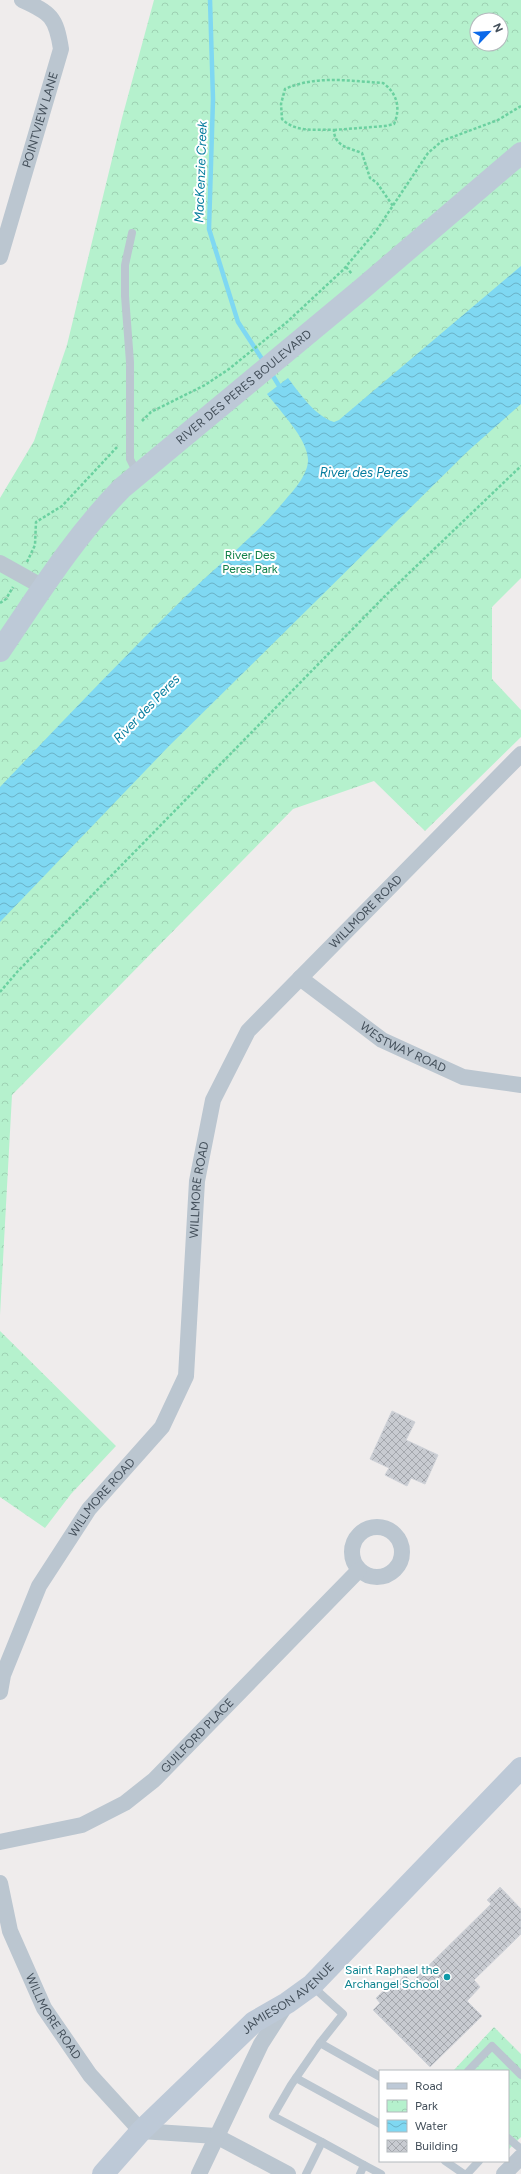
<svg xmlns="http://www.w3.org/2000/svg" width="521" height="2174" font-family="Figtree,sans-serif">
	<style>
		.park { fill: url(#park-crowns); fill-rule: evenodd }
		.water { fill: url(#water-waves) }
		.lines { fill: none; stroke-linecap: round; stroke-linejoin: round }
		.stream { stroke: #7fd8f2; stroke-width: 4.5 }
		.building { fill: url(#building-cross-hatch); stroke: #cfd2d8 }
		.path { stroke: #6bd1a0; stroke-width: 2.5; stroke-dasharray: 3 2; stroke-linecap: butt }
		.service { stroke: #bbc6d0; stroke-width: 8 }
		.minor { stroke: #bbc6d0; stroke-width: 16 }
		.secondary { stroke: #bdc9d7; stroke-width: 22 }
		.culture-dot { fill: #0f9aa8; stroke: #fff; stroke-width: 1.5 }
		.labels { text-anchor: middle; stroke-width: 4; stroke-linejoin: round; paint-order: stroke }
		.street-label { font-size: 12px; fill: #434f5a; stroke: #fff }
		.park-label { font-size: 12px; fill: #108049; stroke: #fff }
		.culture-label { font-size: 12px; fill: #0d838f; stroke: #fff; text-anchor: end }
		.water-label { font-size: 13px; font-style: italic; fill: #047c9e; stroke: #fff }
	</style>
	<defs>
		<pattern id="park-crowns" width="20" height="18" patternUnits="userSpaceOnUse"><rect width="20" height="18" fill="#b5f1cd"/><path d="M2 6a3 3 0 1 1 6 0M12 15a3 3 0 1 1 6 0" fill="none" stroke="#9dd0b2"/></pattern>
		<pattern id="water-waves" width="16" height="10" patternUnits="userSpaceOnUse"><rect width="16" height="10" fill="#7fd8f2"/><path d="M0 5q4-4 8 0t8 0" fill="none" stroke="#6ab2c7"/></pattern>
		<pattern id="building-cross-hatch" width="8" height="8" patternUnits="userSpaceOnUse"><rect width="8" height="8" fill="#c8cbd1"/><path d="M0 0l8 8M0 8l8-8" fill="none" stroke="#a4a7ad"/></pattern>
	</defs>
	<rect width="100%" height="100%" fill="#efecec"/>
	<!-- park -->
	<g class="park">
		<path d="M154,0H521V578L492,607V679L521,710V737L425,831L374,781L293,809L12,1095L0,1315V498L34,441L67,345L122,118ZM477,20H501V44H477Z"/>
		<polygon points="0,1331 116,1446 71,1494 45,1528 0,1497"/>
		<polygon points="494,2027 521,2054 521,2137 509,2149 508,2071 453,2071"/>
	</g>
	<!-- water -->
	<path class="water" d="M521,266V404L468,451L169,746L0,922V787C62,722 123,658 186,596C219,564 257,535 286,499C295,489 308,474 308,460C308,439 279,410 267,394L288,378C300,394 315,416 334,422L339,420Z"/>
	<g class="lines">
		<!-- stream -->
		<g class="stream">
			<polyline points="210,0 213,99 209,229 238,322 264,362"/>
			<polyline points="270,371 281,389"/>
		</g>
	</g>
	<!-- building -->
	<g class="building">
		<polygon points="392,1411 415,1422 406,1440 438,1455 425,1484 411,1478 407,1486 385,1475 389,1468 370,1459"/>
		<polygon points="500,1887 521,1909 521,1934 474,1980 480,1987 467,2001 482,2016 430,2067 373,2010 380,2003 376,1998 395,1980 398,1983 405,1975 412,1982 491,1904 487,1900"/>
	</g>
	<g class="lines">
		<!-- path -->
		<g class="path">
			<path d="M334,130L385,126L394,124C401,108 397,93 383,83C350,81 316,75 285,89L281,104L282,119C296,133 315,129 334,130C334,146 349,148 362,153L370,178L377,183L393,206"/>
			<polyline points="346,267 352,274"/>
			<polyline points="142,421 151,412 205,385 229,369 287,322 343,270 376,231 428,153 442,141 498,120 521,106"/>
			<polyline points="27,562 35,545 36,522 62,506 118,446"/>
			<polyline points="0,603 6,599 13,587"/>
			<polyline points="0,992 18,971 384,597 521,466"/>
		</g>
		<!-- service -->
		<g class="service">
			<polyline points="132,233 125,265 125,296 130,362 130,459 137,473"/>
			<polyline points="312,1986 343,2014 320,2043"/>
			<polyline points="468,2071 492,2046 521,2075"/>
			<polyline points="296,2078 380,2124"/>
			<polyline points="508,2138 521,2149"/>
			<polyline points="322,2142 273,2116 291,2085 320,2043 380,2077"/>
			<polyline points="445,2161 464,2174"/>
			<polyline points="364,2165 381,2174"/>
			<polyline points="306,2174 322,2142 364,2165 360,2174"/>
			<polyline points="467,2174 479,2161"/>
		</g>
		<!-- minor -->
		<g class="minor">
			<path id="s1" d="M0,257L61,49C56,17 51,13 22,0"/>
			<polyline points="0,563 43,587"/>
			<path id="s2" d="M300,978L382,1040L463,1077L521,1085"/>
			<circle cx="377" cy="1552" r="25"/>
			<path id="s3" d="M0,1692L3,1675L39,1586L89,1509L162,1427L186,1376L197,1181L213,1100L248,1031L521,754"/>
			<path id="s4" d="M0,1842L82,1825L125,1803L154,1780L359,1570"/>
			<path id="s5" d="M0,1883L10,1931L44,2008L90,2075L141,2131L216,2136L288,2174"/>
			<polyline points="199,2174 261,2044 286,2005"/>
			<polyline points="504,2174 521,2157"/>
		</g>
		<!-- secondary -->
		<g class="secondary">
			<path id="s6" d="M0,651C38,595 74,537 122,488L363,288L521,153"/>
			<path id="s7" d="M103,2174L141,2131L254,2022L287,2003L312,1985L521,1768"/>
		</g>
	</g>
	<!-- markers -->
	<circle class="culture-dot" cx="447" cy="1977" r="4"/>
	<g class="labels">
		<!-- street labels -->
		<g class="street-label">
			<text dy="4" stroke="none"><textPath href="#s1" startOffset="143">POINTVIEW LANE</textPath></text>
			<text dy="4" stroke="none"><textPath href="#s6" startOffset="362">RIVER DES PERES BOULEVARD</textPath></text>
			<text dy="4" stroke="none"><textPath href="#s3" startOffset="894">WILLMORE ROAD</textPath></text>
			<text dy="4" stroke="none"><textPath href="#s2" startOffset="125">WESTWAY ROAD</textPath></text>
			<text dy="4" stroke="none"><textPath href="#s3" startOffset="558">WILLMORE ROAD</textPath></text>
			<text dy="4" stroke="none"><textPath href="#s3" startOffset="222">WILLMORE ROAD</textPath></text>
			<text dy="4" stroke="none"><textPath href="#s4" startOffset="231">GUILFORD PLACE</textPath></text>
			<text dy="4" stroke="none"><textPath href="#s7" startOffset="256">JAMIESON AVENUE</textPath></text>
			<text dy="4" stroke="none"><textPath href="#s5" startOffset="145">WILLMORE ROAD</textPath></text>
		</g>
		<!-- park labels -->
		<g class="park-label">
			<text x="250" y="559">River Des<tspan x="250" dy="14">Peres Park</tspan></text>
		</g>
		<!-- culture labels -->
		<g class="culture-label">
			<text x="439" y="1974">Saint Raphael the<tspan x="439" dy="14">Archangel School</tspan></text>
		</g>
		<!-- water labels -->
		<g class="water-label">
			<text transform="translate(200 172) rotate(-88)" y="5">MacKenzie Creek</text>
			<text x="364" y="477">River des Peres</text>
			<text transform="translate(146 708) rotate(-46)" y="5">River des Peres</text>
		</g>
	</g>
	<!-- legend -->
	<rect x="379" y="2070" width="130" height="92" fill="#ffffff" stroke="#b4b9bd"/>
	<rect x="387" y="2083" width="20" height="6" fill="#bdc9d7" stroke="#b4b9bd"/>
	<text x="415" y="2090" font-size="12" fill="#434f5a">Road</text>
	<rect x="387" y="2100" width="20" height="12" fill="url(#park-crowns)" stroke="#b4b9bd"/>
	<text x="415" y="2110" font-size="12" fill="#434f5a">Park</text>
	<rect x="387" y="2120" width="20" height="12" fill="url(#water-waves)" stroke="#b4b9bd"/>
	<text x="415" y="2130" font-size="12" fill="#434f5a">Water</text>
	<rect x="387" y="2140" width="20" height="12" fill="url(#building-cross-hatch)" stroke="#b4b9bd"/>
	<text x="415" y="2150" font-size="12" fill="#434f5a">Building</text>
	<!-- north arrow -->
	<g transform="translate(489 32) rotate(65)"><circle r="19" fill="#ffffff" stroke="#b4b9bd"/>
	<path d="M0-3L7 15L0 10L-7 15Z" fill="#0c69e9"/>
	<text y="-6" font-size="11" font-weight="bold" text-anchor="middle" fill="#434f5a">N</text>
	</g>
</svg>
